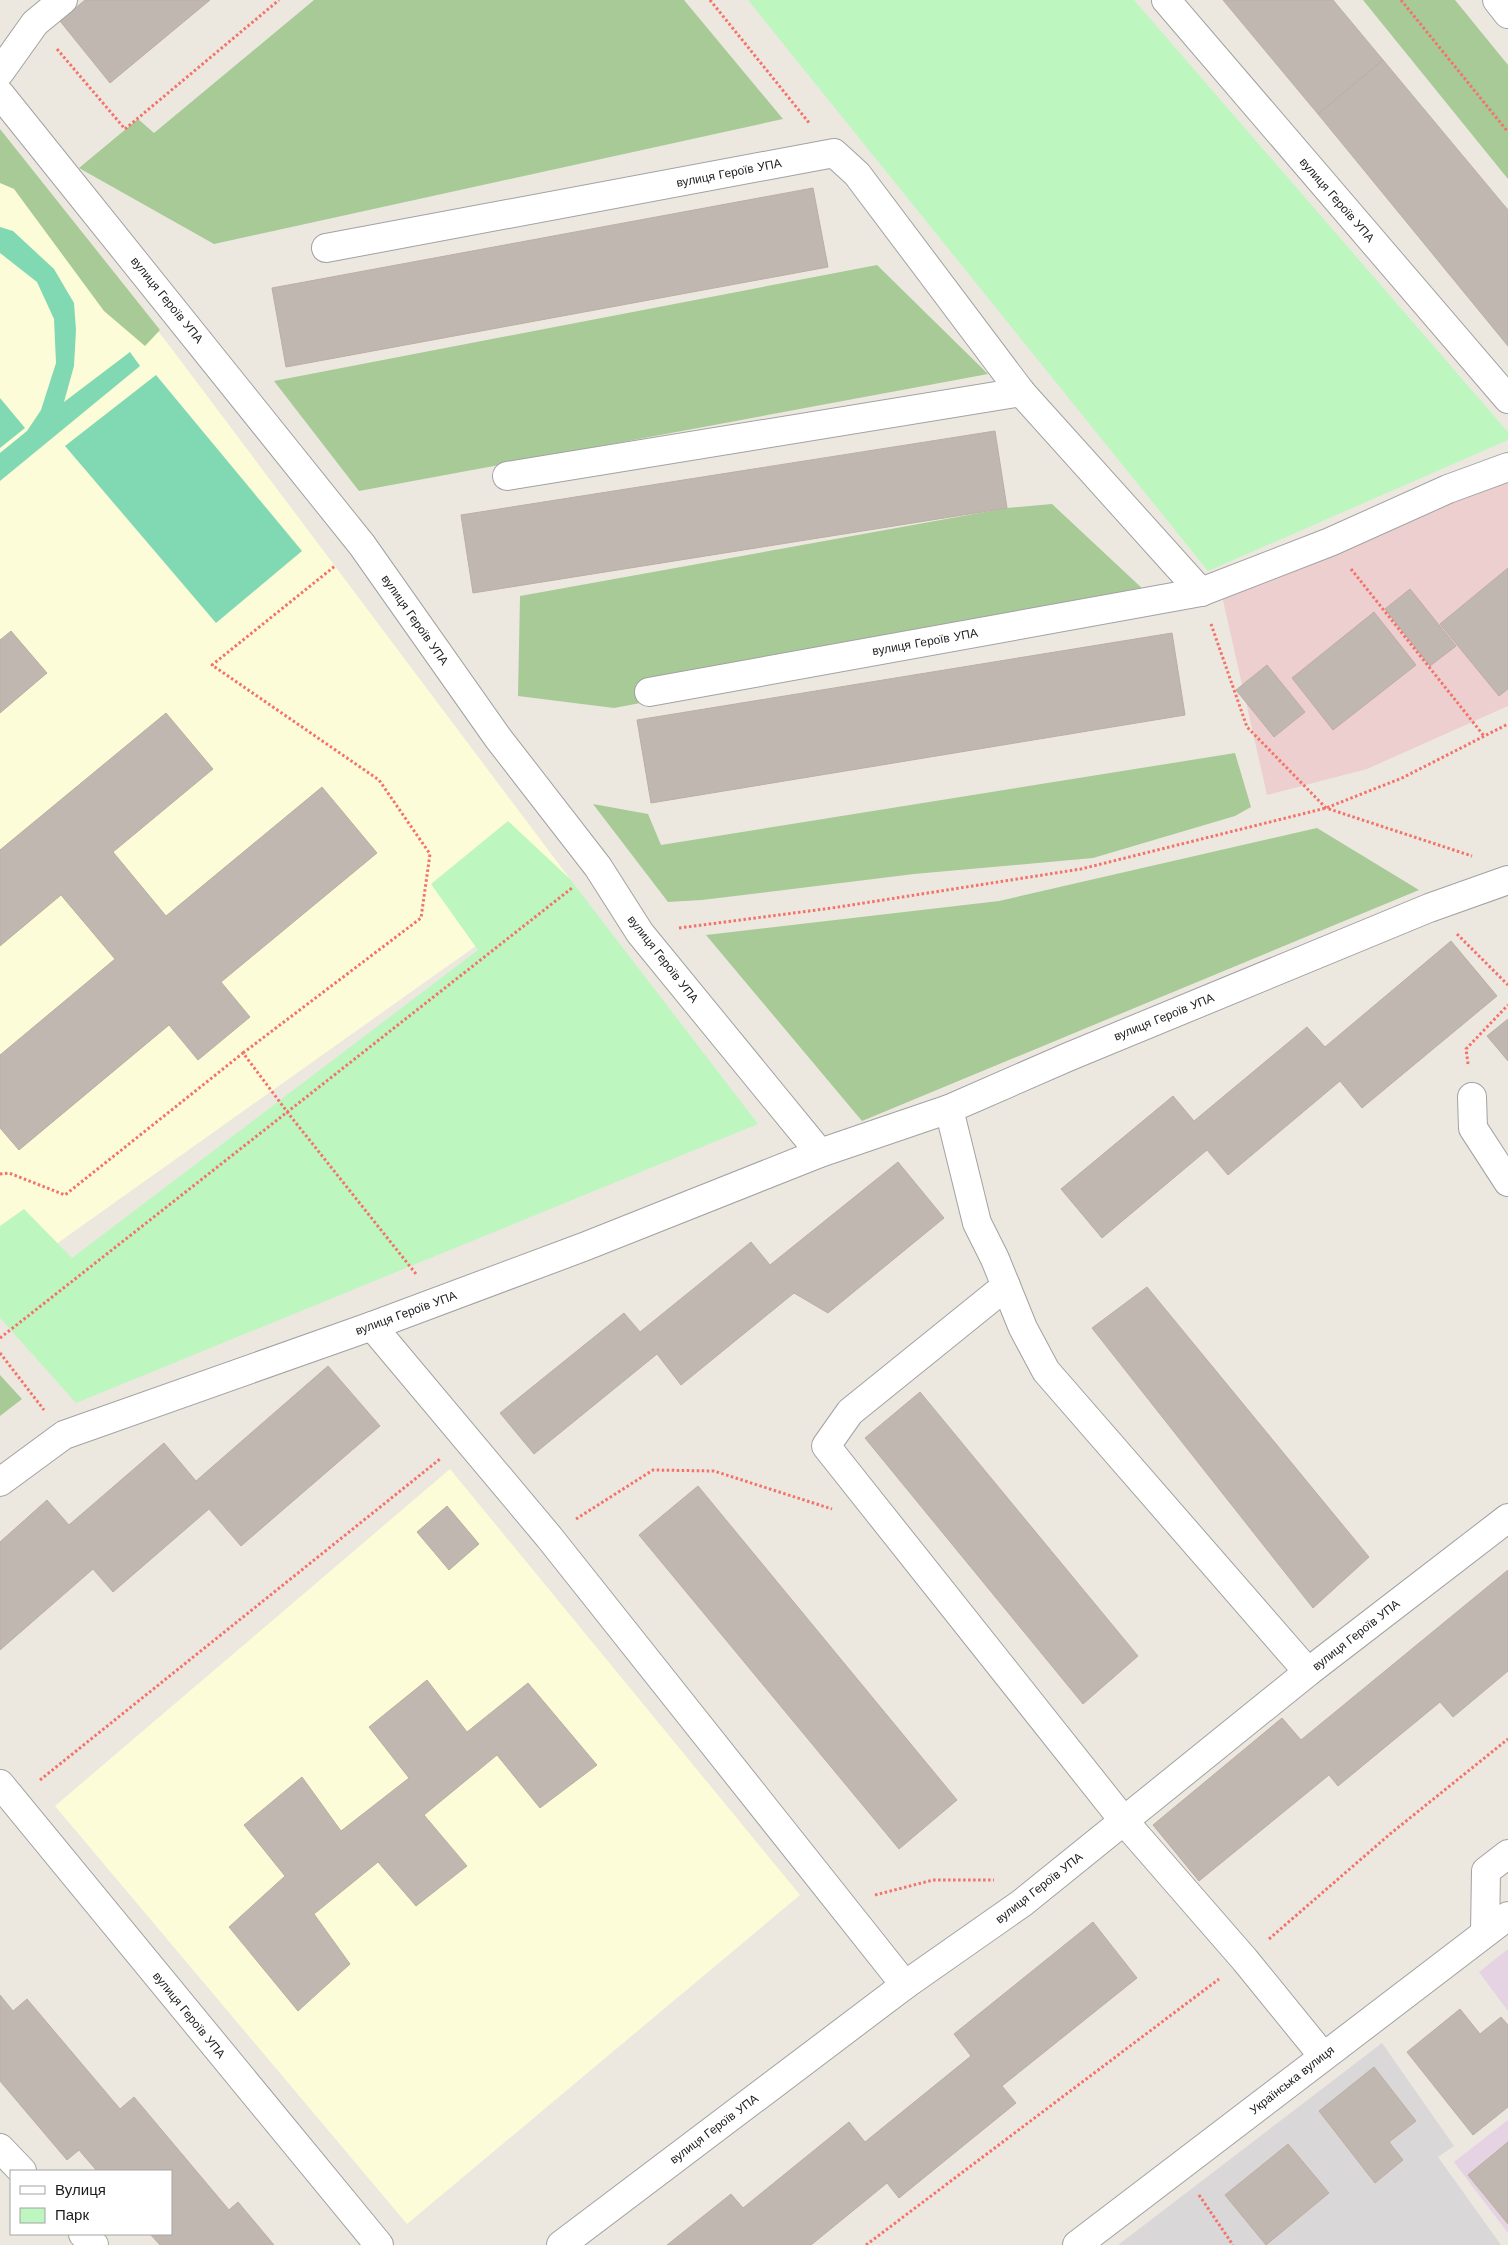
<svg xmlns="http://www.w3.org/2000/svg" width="1508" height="2245" font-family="'Work Sans',sans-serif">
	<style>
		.residential { fill: #d9d7d7 }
		.commercial { fill: #edcfcf }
		.industrial { fill: #e5d2e2 }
		.education { fill: #fdfcd8 }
		.forest { fill: #a7ca96 }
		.park { fill: #bdf6bf }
		.pitch { fill: #80d9b3 }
		.building { fill: #c0b7b0; stroke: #bdaea3 }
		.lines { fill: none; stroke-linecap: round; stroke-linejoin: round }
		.minor-casing { stroke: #a2a2a2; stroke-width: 30 }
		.path { stroke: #f47269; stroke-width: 3; stroke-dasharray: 2.5 2.5; stroke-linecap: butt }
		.minor { stroke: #fff; stroke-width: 28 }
		.labels { text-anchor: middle; stroke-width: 4.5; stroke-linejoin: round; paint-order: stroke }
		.street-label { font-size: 12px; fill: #1b1b1b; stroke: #fff }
	</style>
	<rect width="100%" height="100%" fill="#ece8e0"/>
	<!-- residential -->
	<polygon class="residential" points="1382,2043 1454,2146 1438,2157 1501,2245 1118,2245"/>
	<!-- commercial -->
	<polygon class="commercial" points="1508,480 1508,706 1367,769 1267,795 1222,596"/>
	<!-- industrial -->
	<g class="industrial">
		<polygon points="1508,1949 1508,2011 1479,1972"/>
		<polygon points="1508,2120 1508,2233 1454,2162"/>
	</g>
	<!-- education -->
	<g class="education">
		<polygon points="0,135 165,340 570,879 0,1284"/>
		<polygon points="450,1469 800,1895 407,2224 55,1806"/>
	</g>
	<!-- forest -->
	<g class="forest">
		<polygon points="314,0 684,0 783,119 214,244 79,168 138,119 154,133"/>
		<polygon points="1363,0 1455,0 1508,65 1508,179"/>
		<polygon points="0,129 160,330 145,346 104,311 14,189 0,183"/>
		<polygon points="877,265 988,374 359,491 274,381"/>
		<polygon points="1052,504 1160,605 614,708 518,696 520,596 1007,508"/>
		<polygon points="1235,753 1251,807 1235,816 1093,858 914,874 702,900 668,902 593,804 648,814 661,845"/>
		<polygon points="1317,828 1419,890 862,1121 706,935 999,901"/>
		<polygon points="0,1375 22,1399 0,1416"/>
	</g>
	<!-- park -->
	<g class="park">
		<polygon points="748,0 1134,0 1508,432 1508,440 1208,571"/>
		<polygon points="508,821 570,879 758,1124 76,1403 0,1318 0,1226 24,1209 72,1258 478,950 431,884"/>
	</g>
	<!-- pitch -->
	<g class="pitch">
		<polygon points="0,227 13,231 54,269 74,303 76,330 74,366 64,402 130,352 140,366 0,481 0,453 27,431 41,410 56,363 54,319 37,282 0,253"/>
		<polygon points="156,375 302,551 216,623 65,446"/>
		<polygon points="0,398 25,428 0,448"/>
	</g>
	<!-- building -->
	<g class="building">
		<polygon points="85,0 210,0 110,83 60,21"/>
		<polygon points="1223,0 1333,0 1383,60 1318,114"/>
		<polygon points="1383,60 1508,210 1508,346 1318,114"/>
		<polygon points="813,188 828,267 286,367 272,288"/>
		<polygon points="995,431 1007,508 473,593 461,515"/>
		<polygon points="1508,568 1508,689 1499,696 1440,624"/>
		<polygon points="1410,589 1456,646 1430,666 1385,609"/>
		<polygon points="1374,612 1416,665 1333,730 1292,678"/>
		<polygon points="11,631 47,673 0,713 0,640"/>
		<polygon points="1172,633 1185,715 651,803 637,720"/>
		<polygon points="1267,665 1305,712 1274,737 1236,690"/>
		<polygon points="166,713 213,769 113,852 166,916 322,787 377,853 221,982 250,1017 198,1060 169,1025 19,1150 0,1128 0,1055 115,959 61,895 0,946 0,850"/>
		<polygon points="1451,941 1497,996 1362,1108 1340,1081 1228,1175 1207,1150 1102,1238 1061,1189 1173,1096 1194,1121 1307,1027 1325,1047"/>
		<polygon points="1508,1019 1508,1061 1487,1036"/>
		<polygon points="898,1162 944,1218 828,1313 794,1293 681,1385 657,1354 534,1454 500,1413 624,1313 640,1332 751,1242 770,1265"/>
		<polygon points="1147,1287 1369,1557 1313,1608 1092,1328"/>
		<polygon points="328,1366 380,1426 241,1546 209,1509 113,1592 93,1569 0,1650 0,1542 47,1500 69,1525 164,1443 196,1481"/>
		<polygon points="920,1392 1138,1656 1083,1704 865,1438"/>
		<polygon points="698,1486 957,1800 899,1849 639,1535"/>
		<polygon points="447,1506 479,1544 449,1570 417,1532"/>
		<polygon points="1508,1570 1508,1671 1453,1717 1440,1702 1338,1786 1329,1775 1199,1881 1153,1825 1282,1718 1301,1740"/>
		<polygon points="427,1680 467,1732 528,1683 597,1765 540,1808 497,1755 424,1815 467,1866 416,1906 378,1862 314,1914 350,1964 298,2011 229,1927 285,1876 244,1825 302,1777 341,1831 409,1778 369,1727"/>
		<polygon points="1093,1922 1137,1978 1002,2086 1016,2103 899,2198 887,2183 811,2245 667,2245 731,2194 743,2208 849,2122 865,2142 971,2056 954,2034"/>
		<polygon points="0,1995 13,2011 27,1999 120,2109 134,2097 229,2210 238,2202 274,2245 160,2245 150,2234 171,2234 171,2171 97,2171 79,2150 67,2160 0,2081"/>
		<polygon points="1460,2009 1480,2034 1501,2017 1508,2025 1508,2107 1473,2135 1407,2052"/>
		<polygon points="1374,2067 1416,2121 1389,2142 1403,2160 1375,2183 1319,2111"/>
		<polygon points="1508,2142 1508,2224 1468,2175"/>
		<polygon points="1288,2144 1329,2193 1266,2245 1225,2195"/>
	</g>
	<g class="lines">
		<!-- minor casing -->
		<g class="minor-casing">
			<g id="minor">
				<polyline points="1166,0 1508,399"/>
				<polyline points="1497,0 1508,14"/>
				<polyline points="0,72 35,23 63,0"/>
				<polyline points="0,94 362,545 498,738 598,867 640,933 820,1153"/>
				<polyline points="326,248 834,153 857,174 1021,392 1201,592"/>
				<polyline points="507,476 1021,392"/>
				<polyline points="649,692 1201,592 1330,542 1448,489 1508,467"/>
				<polyline points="1472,1097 1473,1128 1508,1182"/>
				<polyline points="949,1109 977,1223 995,1259 1023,1328 1046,1371 1308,1672"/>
				<polyline points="1006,1286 850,1412 826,1446 1124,1821 1245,1960 1323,2056"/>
				<polyline points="372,1326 549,1537 905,1985"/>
				<polyline points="0,1482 64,1435 372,1326 586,1246 820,1153 949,1109 1068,1057 1429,908 1508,880"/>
				<polyline points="0,1784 379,2245"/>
				<polyline points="1485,1933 1486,1871 1508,1854"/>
				<polyline points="0,2148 22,2171"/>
				<polyline points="83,2234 94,2245"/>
				<polyline points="561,2245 905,1985 1022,1903 1308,1672 1508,1518"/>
				<polyline points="1077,2245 1508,1916"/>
			</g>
		</g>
		<!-- path -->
		<g class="path">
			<polyline points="710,0 810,124"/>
			<polyline points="1401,0 1508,132"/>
			<polyline points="57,49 125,129 279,0"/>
			<polyline points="1351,569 1484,736"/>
			<polyline points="1211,624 1247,727 1326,808 1472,856"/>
			<polyline points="679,928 832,908 1081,869 1326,808 1402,778 1508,724"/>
			<polyline points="1457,934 1508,985"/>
			<polyline points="243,1053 421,918 430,854 379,780 212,665 335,566"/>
			<polyline points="1468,1064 1466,1049 1508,1005"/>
			<polyline points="0,1174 9,1173 65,1195 243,1053 288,1113 416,1274"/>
			<polyline points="0,1338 572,888"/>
			<polyline points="0,1353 44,1410"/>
			<polyline points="576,1519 653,1470 714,1471 832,1509"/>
			<polyline points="40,1780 440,1459"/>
			<polyline points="875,1895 933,1880 994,1880"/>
			<polyline points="1269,1939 1390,1834 1508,1739"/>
			<polyline points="1199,2195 1233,2245"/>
			<polyline points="866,2245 1219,1979"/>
		</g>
		<!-- minor -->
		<use href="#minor" class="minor"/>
	</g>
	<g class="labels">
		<!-- street labels -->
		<g class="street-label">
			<text transform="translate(729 173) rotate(-11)" y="4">вулиця Героїв УПА</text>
			<text transform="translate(1337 200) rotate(49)" y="4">вулиця Героїв УПА</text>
			<text transform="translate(167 300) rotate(51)" y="4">вулиця Героїв УПА</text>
			<text transform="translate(415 620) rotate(55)" y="4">вулиця Героїв УПА</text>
			<text transform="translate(925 642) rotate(-10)" y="4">вулиця Героїв УПА</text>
			<text transform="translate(663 959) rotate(52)" y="4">вулиця Героїв УПА</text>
			<text transform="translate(1164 1017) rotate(-22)" y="4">вулиця Героїв УПА</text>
			<text transform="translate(406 1313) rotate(-20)" y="4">вулиця Героїв УПА</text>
			<text transform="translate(1356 1635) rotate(-38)" y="4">вулиця Героїв УПА</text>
			<text transform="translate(1039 1888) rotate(-38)" y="4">вулиця Героїв УПА</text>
			<text transform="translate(189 2015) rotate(51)" y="4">вулиця Героїв УПА</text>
			<text transform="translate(1292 2080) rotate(-38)" y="4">Українська вулиця</text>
			<text transform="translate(714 2129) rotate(-37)" y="4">вулиця Героїв УПА</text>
		</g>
	</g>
	<!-- legend -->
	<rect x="10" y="2170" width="162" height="65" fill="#ffffff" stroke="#a4a4a4"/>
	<rect x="20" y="2186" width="25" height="8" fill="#ffffff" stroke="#a4a4a4"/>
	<text x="55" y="2195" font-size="15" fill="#1b1b1b">Вулиця</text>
	<rect x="20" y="2208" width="25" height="15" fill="#bdf6bf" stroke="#a4a4a4"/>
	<text x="55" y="2220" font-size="15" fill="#1b1b1b">Парк</text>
</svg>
